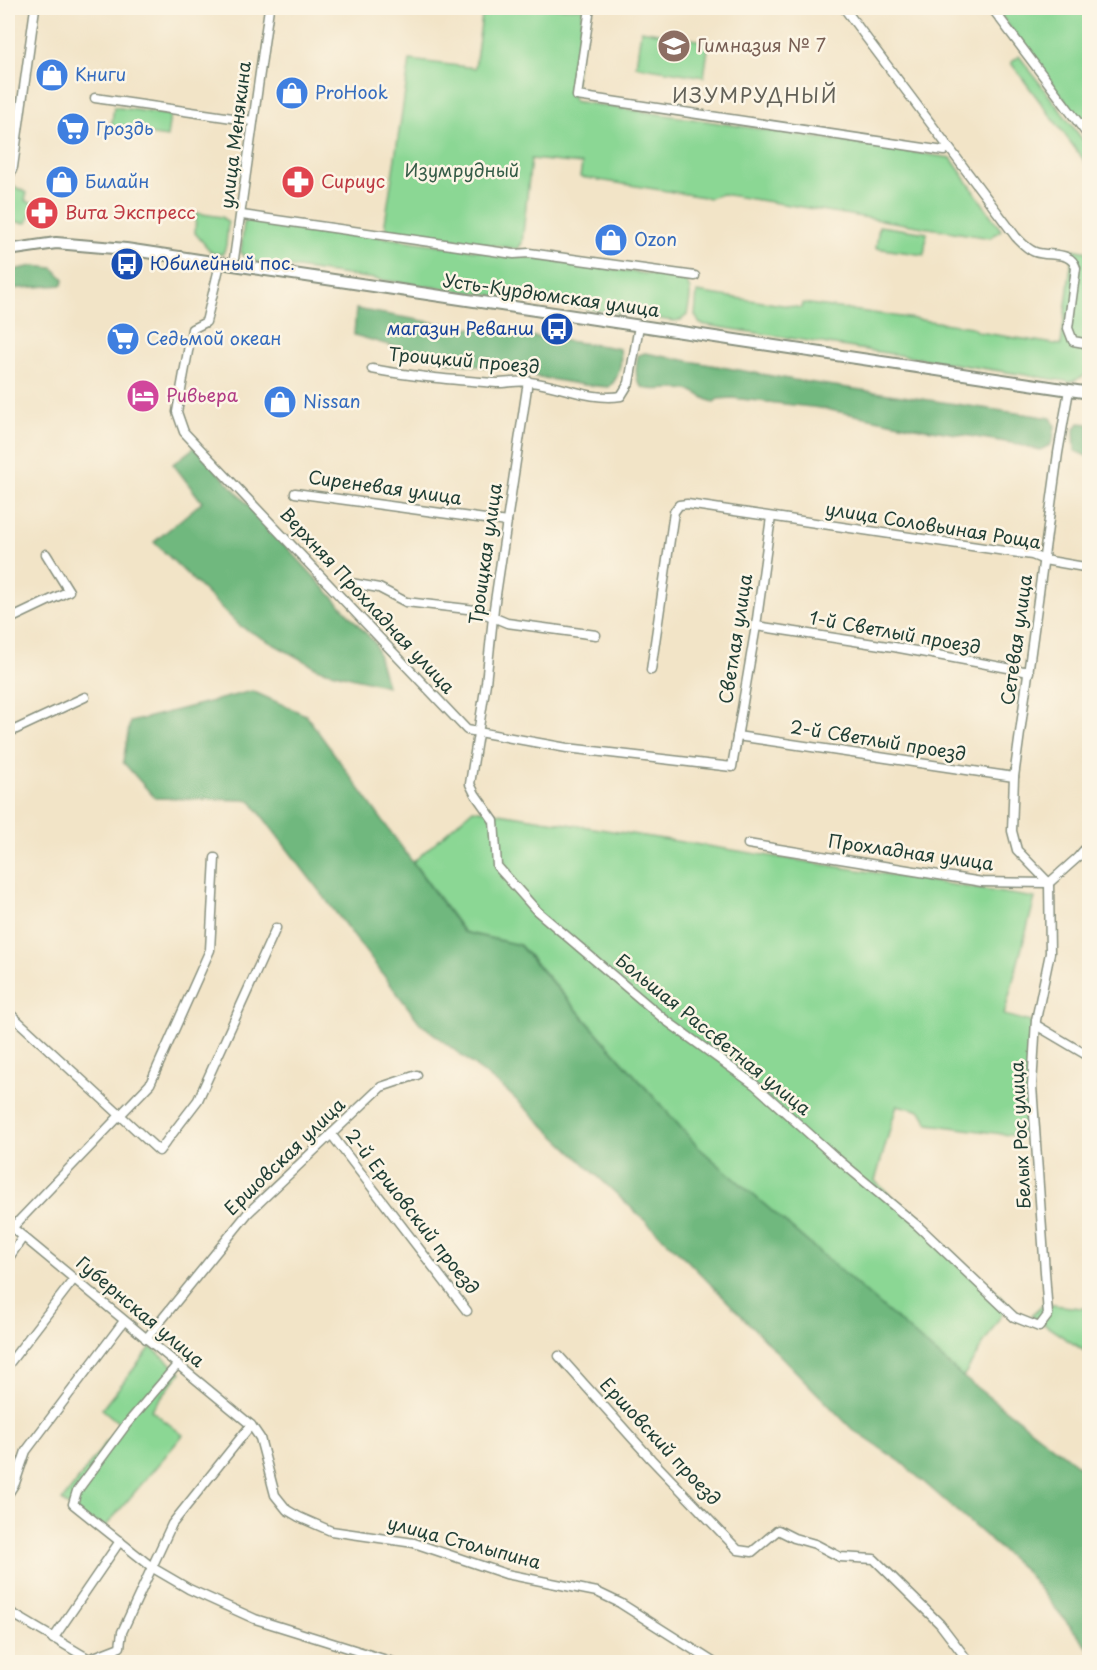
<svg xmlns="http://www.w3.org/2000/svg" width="1097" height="1670" font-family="'Playpen Sans',sans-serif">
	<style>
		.green { fill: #8bd794; stroke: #558a64; stroke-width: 1.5 }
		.forest { fill: #70b87e; stroke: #487a59; stroke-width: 1.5 }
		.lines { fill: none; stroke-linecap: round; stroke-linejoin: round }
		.minor-casing { stroke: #88907e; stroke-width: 11 }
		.major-casing { stroke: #88907e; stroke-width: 14 }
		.minor { stroke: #fff; stroke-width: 8 }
		.major { stroke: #fff; stroke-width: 10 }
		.labels { text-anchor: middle; stroke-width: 5; stroke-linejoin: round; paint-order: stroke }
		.education-label { font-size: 18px; fill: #785e54; stroke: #fcf5e5; text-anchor: start }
		.shop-label { font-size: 18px; fill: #366cbe; stroke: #fcf5e5; text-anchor: start }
		.street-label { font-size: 18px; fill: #1f3d34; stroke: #fcf5e5 }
		.park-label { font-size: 18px; fill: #355c47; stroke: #fcf5e5 }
		.health-label { font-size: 18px; fill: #be3a42; stroke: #fcf5e5; text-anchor: start }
		.transit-label { font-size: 18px; fill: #164399; stroke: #fcf5e5; text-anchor: start }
		.hotel-label { font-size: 18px; fill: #b23c85; stroke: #fcf5e5; text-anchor: start }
		.neighbourhood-label { font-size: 20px; letter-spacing: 1.5px; fill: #626158; stroke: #fcf5e5 }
	</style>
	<rect width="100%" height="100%" fill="#fcf5e5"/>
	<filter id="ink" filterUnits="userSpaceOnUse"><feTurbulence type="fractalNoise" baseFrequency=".0167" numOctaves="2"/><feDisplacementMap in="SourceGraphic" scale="12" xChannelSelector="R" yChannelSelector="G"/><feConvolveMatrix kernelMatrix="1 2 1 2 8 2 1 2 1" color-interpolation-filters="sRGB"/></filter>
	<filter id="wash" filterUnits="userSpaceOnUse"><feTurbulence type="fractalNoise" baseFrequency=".008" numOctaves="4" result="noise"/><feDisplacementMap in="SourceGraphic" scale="24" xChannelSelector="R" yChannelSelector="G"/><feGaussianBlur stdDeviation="1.35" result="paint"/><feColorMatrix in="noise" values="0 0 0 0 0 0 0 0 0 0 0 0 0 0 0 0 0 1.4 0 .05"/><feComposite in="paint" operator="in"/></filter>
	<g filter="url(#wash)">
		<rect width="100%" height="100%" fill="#f2e4c7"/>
		<!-- green -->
		<g class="green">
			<polygon points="483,8 583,8 573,101 951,158 1001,230 990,238 722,194 710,198 580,177 582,164 531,159 522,243 518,249 387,230 385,223 410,60 475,68"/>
			<polygon points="1013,8 1089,8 1089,132 1001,16"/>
			<polygon points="641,30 709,42 704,77 636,66"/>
			<polygon points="1019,56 1089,148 1089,167 1011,63"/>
			<polygon points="114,107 170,115 167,137 111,129"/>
			<polygon points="9,184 27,193 25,200 35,205 27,223 8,221"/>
			<polygon points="196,213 222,217 228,223 226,245 223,254 212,253 195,233"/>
			<path d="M250,219L684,279C694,289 689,303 687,315L681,320L674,321L247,261L241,252L244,222Z"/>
			<polygon points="879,226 927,233 924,255 876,248"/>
			<polygon points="1073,249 1089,252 1089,367 1086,375 1071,382 700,324 695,315 697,292 802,308 803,303 971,327 978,332 1061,345"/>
			<polygon points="473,809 1035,898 1004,1015 1031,1022 1031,1138 929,1124 921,1111 897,1105 875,1181 1008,1304 963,1377 698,1147 520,945 464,932 413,862"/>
			<polygon points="1044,1304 1089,1309 1089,1354 1031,1316"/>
			<polygon points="151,1347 181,1372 151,1410 183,1435 101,1532 62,1501 120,1424 102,1409"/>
		</g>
		<!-- forest -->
		<g class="forest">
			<polygon points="33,266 53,268 64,279 62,285 10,289 8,274 18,269"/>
			<path d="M356,309L447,325L604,346L620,349C622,364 620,377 609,387L584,385L527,375L505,369L451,363L354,335Z"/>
			<path d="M645,353L794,380L1051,418L1055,426L1053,440L1050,445L1040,450L1012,443L920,428L820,408L732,398L718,399L714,402C704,400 698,392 688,390C657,384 629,405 638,355Z"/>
			<polygon points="1079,423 1089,424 1089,457 1075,451 1074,430"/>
			<polygon points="195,447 375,643 387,686 319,669 240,626 154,542 202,502 173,464"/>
			<polygon points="252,691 306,715 463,932 519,945 698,1147 963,1377 1089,1474 1089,1649 1024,1570 901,1462 853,1430 688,1261 508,1092 420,1023 250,800 155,798 123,762 130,722"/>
		</g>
	</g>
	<g filter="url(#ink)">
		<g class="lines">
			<!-- minor casing -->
			<g class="minor-casing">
				<g id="minor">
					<polyline points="590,8 577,96 944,151 948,147"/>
					<path d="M844,8L1016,237C1022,243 1027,249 1035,252C1049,257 1071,250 1076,268L1068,328L1073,341L1090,344"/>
					<polyline points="992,8 1090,138"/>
					<polyline points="95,98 253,121"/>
					<polyline points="8,180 13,167 35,8"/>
					<polyline points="242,215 514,254 529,253 695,276"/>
					<polyline points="220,264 206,322 192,329 177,412 184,432 467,730 567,748 732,767 756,626 771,517"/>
					<polyline points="233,266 269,8"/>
					<path d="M372,369C414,377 455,380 497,383C508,383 519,380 530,382C560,385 590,401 621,396L629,383L639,326"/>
					<polyline points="528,381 494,608 486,683 470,784 475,794 494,821 497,866 537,911 664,1019 755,1085 834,1156 918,1226 1014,1317 1039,1327 1048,1315 1032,1086 1036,1020 1050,953 1049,883 1017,850 1012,831 1014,777 1058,453 1069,390"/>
					<polyline points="295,493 507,522"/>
					<polyline points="345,582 379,588 406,602 476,610 507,623 596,635"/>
					<polyline points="8,620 69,591 46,554"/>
					<polyline points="756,626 894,647 1029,672"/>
					<polyline points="651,670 674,512 679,505 687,504 1032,555 1044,560 1090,568"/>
					<polyline points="8,733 85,697"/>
					<polyline points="737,736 1014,777"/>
					<polyline points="748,844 982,882 1049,883 1077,858 1090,843"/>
					<polyline points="8,1012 159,1151 198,1100 276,928"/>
					<polyline points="1036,1025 1090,1057"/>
					<polyline points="331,1134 467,1311"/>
					<polyline points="8,1224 251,1425 260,1438 275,1495 287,1510 299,1517 331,1531 414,1543 506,1574 597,1592 620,1603 713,1662"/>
					<polyline points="12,1228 150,1084 210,950 215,858"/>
					<polyline points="8,1259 23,1237"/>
					<polyline points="146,1339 248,1213 381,1087 417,1075"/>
					<polyline points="559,1356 651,1459 738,1550 752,1552 778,1530 794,1538 815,1544 840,1557 874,1559 940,1624 969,1662"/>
					<polyline points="8,1365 74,1279"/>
					<polyline points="177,1365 126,1425 77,1491 73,1504 153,1568 189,1589 255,1619 393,1662"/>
					<polyline points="8,1494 15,1483 26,1451 124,1321"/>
					<polyline points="8,1611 89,1659 120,1647 122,1632 172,1524 251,1425"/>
					<polyline points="53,1639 120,1541"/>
				</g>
			</g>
			<!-- major casing -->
			<g class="major-casing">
				<polyline id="major" points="8,250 56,243 126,249 1090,393"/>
			</g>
			<!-- minor -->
			<use href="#minor" class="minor"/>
			<!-- major -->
			<use href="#major" class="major"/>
		</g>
	</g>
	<!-- icons -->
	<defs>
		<g id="school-disc" transform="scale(1.725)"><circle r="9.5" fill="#8d6e63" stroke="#fcf5e5"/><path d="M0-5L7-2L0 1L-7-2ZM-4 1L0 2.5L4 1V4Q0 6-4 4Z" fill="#fff"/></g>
		<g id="shop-disc" transform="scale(1.725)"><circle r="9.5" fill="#3f7fe0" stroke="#fcf5e5"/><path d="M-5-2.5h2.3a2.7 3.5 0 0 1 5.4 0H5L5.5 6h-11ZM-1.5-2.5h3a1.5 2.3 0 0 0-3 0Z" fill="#fff"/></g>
		<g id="supermarket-disc" transform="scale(1.725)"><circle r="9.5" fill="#3f7fe0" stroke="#fcf5e5"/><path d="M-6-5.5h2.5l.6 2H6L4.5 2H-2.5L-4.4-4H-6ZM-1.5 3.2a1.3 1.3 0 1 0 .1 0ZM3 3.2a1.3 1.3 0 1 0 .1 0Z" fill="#fff"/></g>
		<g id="pharmacy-disc" transform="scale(1.725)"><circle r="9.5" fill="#e0444e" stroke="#fcf5e5"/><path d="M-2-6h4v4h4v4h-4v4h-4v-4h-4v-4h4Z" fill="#fff"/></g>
		<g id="bus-disc" transform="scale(1.725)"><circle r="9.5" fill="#1a4fb4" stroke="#fcf5e5"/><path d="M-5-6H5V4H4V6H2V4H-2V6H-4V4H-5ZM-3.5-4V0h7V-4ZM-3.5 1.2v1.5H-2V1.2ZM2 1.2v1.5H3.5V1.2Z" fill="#fff"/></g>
		<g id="hotel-disc" transform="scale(1.725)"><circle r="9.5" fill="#d1479c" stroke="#fcf5e5"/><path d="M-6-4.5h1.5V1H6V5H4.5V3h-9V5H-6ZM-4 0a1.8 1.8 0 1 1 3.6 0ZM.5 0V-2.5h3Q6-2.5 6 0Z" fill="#fff"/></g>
	</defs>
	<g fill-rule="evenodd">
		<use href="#school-disc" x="674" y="46"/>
		<use href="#shop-disc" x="52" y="75"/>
		<use href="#shop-disc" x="292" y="93"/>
		<use href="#supermarket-disc" x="73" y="129"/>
		<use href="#shop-disc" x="62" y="182"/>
		<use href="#pharmacy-disc" x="298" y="182"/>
		<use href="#pharmacy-disc" x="42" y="213"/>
		<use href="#shop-disc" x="611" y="240"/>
		<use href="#bus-disc" x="127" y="264"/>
		<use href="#bus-disc" x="557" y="329"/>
		<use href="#supermarket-disc" x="123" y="339"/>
		<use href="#hotel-disc" x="143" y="396"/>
		<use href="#shop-disc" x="280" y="402"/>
	</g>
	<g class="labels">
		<!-- education labels -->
		<g class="education-label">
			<text x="697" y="52">Гимназия № 7</text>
		</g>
		<!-- shop labels -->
		<g class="shop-label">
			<text x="75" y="81">Книги</text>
			<text x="315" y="99">ProHook</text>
			<text x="96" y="135">Гроздь</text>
			<text x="85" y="188">Билайн</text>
			<text x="634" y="246">Ozon</text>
			<text x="146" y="345">Седьмой океан</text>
			<text x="303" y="408">Nissan</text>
		</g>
		<!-- street labels -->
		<g class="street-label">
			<text transform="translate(236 135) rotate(-83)" y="6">улица Менякина</text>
			<text transform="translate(551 296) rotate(8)" y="6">Усть-Курдюмская улица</text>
			<text transform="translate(464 361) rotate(5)" y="6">Троицкий проезд</text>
			<text transform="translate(385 488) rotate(8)" y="6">Сиреневая улица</text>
			<text transform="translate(933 526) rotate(9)" y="6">улица Соловьиная Роща</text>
			<text transform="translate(486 554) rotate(-82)" y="6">Троицкая улица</text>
			<text transform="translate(367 601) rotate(47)" y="6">Верхняя Прохладная улица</text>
			<text transform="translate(895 633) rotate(10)" y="6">1-й Светлый проезд</text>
			<text transform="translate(736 639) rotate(-81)" y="6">Светлая улица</text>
			<text transform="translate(1017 640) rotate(-82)" y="6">Сетевая улица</text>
			<text transform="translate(878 741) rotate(9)" y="6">2-й Светлый проезд</text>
			<text transform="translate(911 853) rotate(8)" y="6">Прохладная улица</text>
			<text transform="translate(713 1035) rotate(39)" y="6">Большая Рассветная улица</text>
			<text transform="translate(1021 1135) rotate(-93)" y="6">Белых Рос улица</text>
			<text transform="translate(285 1157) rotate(-44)" y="6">Ершовская улица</text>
			<text transform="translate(412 1212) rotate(52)" y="6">2-й Ершовский проезд</text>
			<text transform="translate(140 1312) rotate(40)" y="6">Губернская улица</text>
			<text transform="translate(660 1442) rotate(47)" y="6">Ершовский проезд</text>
			<text transform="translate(464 1543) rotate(15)" y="6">улица Столыпина</text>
		</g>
		<!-- park labels -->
		<g class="park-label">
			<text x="462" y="177">Изумрудный</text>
		</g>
		<!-- health labels -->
		<g class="health-label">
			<text x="321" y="188">Сириус</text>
			<text x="65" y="219">Вита Экспресс</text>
		</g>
		<!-- transit labels -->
		<g class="transit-label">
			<text x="150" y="270">Юбилейный пос.</text>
			<text x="534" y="335" text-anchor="end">магазин Реванш</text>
		</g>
		<!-- hotel labels -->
		<g class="hotel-label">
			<text x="166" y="402">Ривьера</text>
		</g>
		<!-- neighbourhood labels -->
		<g class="neighbourhood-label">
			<text x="755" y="103">ИЗУМРУДНЫЙ</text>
		</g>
	</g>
	<!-- margin -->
	<rect width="1097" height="1670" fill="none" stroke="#fcf5e5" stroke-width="30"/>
</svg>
